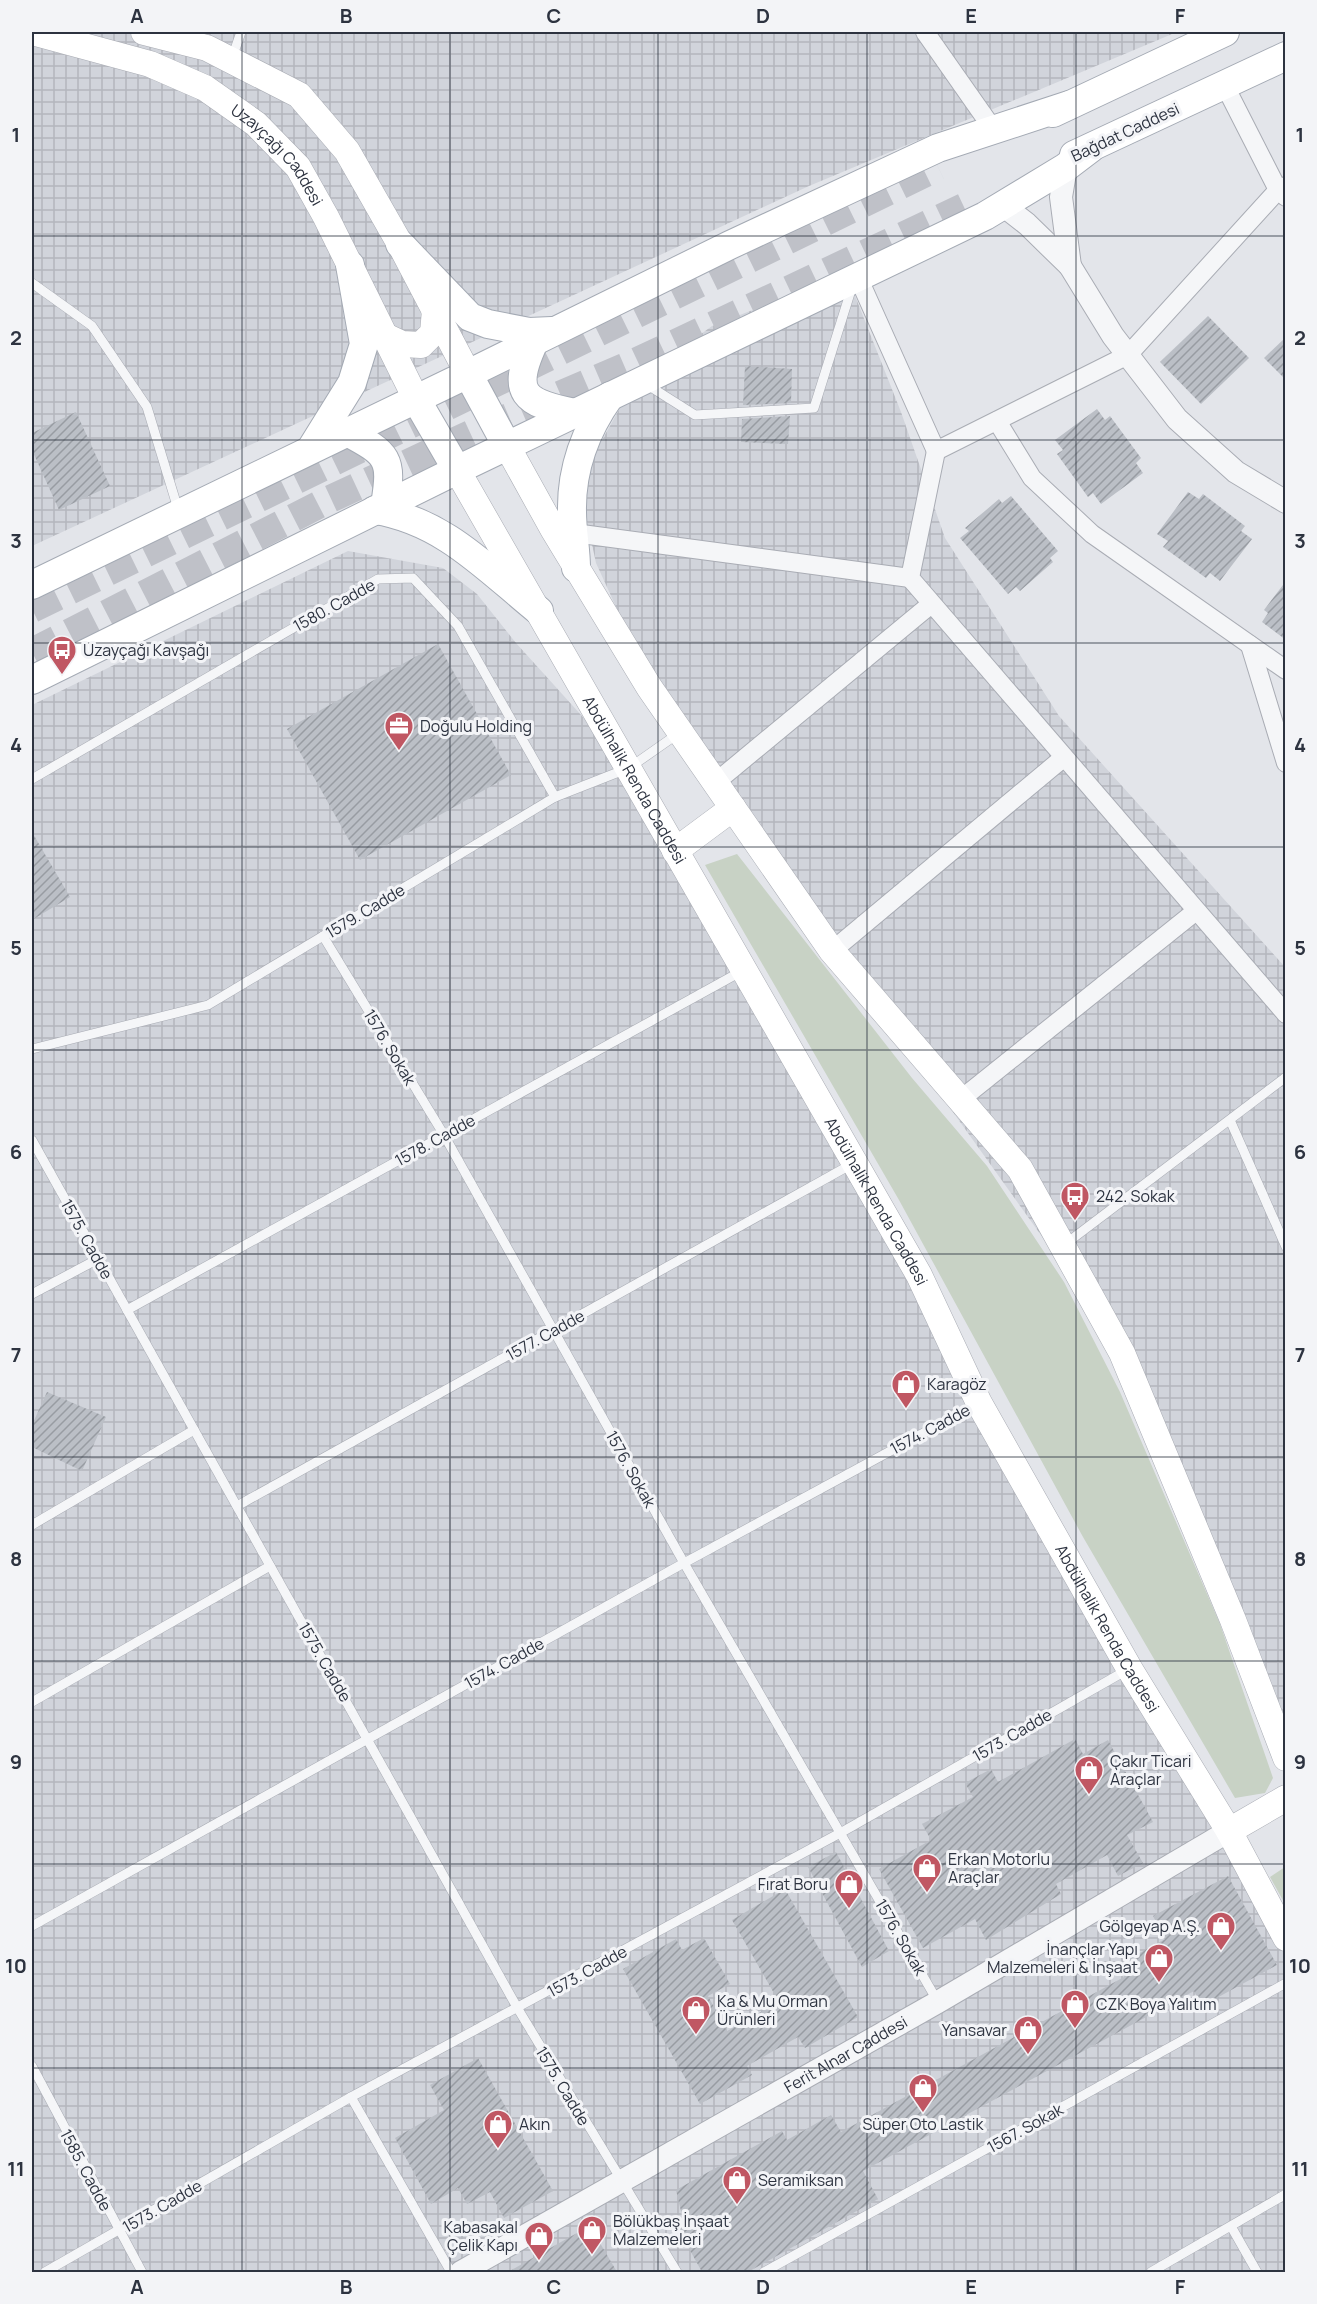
<svg xmlns="http://www.w3.org/2000/svg" width="1317" height="2304" font-family="Manrope,sans-serif">
	<style>
		.industrial { fill: url(#industrial-grid) }
		.green { fill: #c8d2c5 }
		.building { fill: url(#building-hatch) }
		.lines { fill: none; stroke-linecap: round; stroke-linejoin: round }
		.primary-tunnel { stroke: #bfc1c8; stroke-width: 28; stroke-dasharray: 28 14; stroke-linecap: butt }
		.service-casing { stroke: #a9acb4; stroke-width: 10 }
		.minor-casing { stroke: #a9acb4; stroke-width: 20 }
		.tertiary-casing { stroke: #a9acb4; stroke-width: 24 }
		.secondary-casing { stroke: #a9acb4; stroke-width: 27 }
		.primary-casing { stroke: #a4aab4; stroke-width: 30 }
		.service { stroke: #f5f6f8; stroke-width: 9 }
		.minor { stroke: #f5f6f8; stroke-width: 18 }
		.tertiary { stroke: #f5f6f8; stroke-width: 22 }
		.secondary { stroke: #fff; stroke-width: 26 }
		.primary { stroke: #fff; stroke-width: 28 }
		.grid { fill: none; stroke: #2d3340; stroke-width: 1.5; stroke-opacity: 0.55 }
		.labels { text-anchor: middle; stroke-width: 6; stroke-linejoin: round; paint-order: stroke }
		.street-label { font-size: 16px; fill: #2d3340; stroke: #f3f4f7 }
		.poi-label { font-size: 16px; fill: #2d3340; stroke: #f3f4f7; text-anchor: start }
		.neatline { fill: none; stroke: #2d3340; stroke-width: 2 }
		.grid-label { font-size: 20px; text-anchor: middle; font-weight: bold; fill: #2d3340 }
	</style>
	<defs>
		<pattern id="industrial-grid" width="8" height="8" patternUnits="userSpaceOnUse" patternTransform="scale(1.5)"><rect width="8" height="8" fill="#d1d4db"/><path d="M0 4h8M4 0v8" fill="none" stroke="#b4b6bd"/></pattern>
		<pattern id="building-hatch" width="6" height="6" patternUnits="userSpaceOnUse" patternTransform="scale(1.5)"><rect width="6" height="6" fill="#bbbfc6"/><path d="M-1 1l2-2M0 6l6-6M5 7l2-2" fill="none" stroke="#989ca2"/></pattern>
	</defs>
	<rect width="100%" height="100%" fill="#e3e5ea"/>
	<!-- industrial -->
	<g class="industrial">
		<polygon points="32,32 1177,32 809,186 32,546"/>
		<polygon points="846,273 901,412 945,538 1059,716 1285,967 1285,1718 1233,1620 1106,1326 659,701 596,563 585,512 588,478 597,449 634,383 712,326"/>
		<polygon points="348,551 443,568 477,594 516,643 629,768 1285,1938 1285,2272 32,2272 32,705"/>
	</g>
	<!-- green -->
	<g class="green">
		<polygon points="737,854 912,1078 987,1166 1064,1282 1120,1392 1220,1624 1273,1778 1265,1793 1235,1798 1083,1537 899,1200 705,865"/>
		<polygon points="1285,1867 1285,1904 1270,1877"/>
	</g>
	<!-- building -->
	<g class="building">
		<polygon points="1208,316 1249,358 1201,404 1160,362"/>
		<polygon points="1286,337 1286,380 1264,358"/>
		<polygon points="745,366 792,369 791,403 743,405"/>
		<polygon points="1097,409 1105,420 1110,416 1141,458 1136,463 1143,473 1101,504 1093,493 1088,497 1057,454 1063,450 1055,440"/>
		<polygon points="76,412 110,486 59,510 32,450 32,433"/>
		<polygon points="790,416 788,444 741,442 742,419"/>
		<polygon points="1188,492 1199,499 1203,494 1245,526 1241,531 1252,539 1220,581 1210,573 1206,578 1163,547 1168,541 1157,534"/>
		<polygon points="1011,496 1058,551 1050,558 1053,562 1020,591 1016,587 1008,594 960,538 969,531 965,528 999,499 1002,503"/>
		<polygon points="1286,581 1286,640 1262,622 1268,613 1264,610"/>
		<polygon points="438,644 511,775 360,860 287,729"/>
		<polygon points="32,832 70,897 32,920"/>
		<polygon points="47,1392 106,1417 82,1471 32,1447 32,1425"/>
		<polygon points="1075,1739 1083,1754 1108,1740 1153,1822 1127,1835 1143,1863 1118,1876 1107,1855 1056,1884 1061,1894 986,1940 975,1919 923,1948 879,1869 931,1840 922,1824 973,1797 965,1783 991,1769 998,1782"/>
		<polygon points="836,1852 889,1951 862,1967 808,1867"/>
		<polygon points="1228,1876 1277,1965 1202,2006 1194,1991 863,2171 878,2199 748,2272 702,2272 676,2225 683,2220 676,2190 782,2131 787,2140 831,2115 841,2132 1124,1977 1118,1965 1165,1939 1153,1916"/>
		<polygon points="785,1889 858,2017 805,2048 798,2037 747,2066 752,2075 700,2104 623,1969 676,1939 682,1950 704,1938 730,1984 708,1996 727,2031 779,2002 732,1920"/>
		<polygon points="478,2058 553,2191 504,2218 490,2192 467,2204 458,2188 431,2204 395,2138 444,2110 430,2085"/>
		<polygon points="590,2226 617,2272 508,2272 568,2238"/>
	</g>
	<g class="lines">
		<!-- primary-tunnel -->
		<g class="primary-tunnel">
			<polyline points="32,609 938,167"/>
			<polyline points="32,652 328,500 490,425 629,365 964,207"/>
		</g>
		<!-- service casing -->
		<g class="service-casing">
			<g id="service">
				<polyline points="232,58 241,32"/>
				<polyline points="32,283 92,326 147,407 178,509"/>
				<polyline points="646,384 695,415 814,408 852,287"/>
				<polyline points="32,779 378,579 413,578 458,626 555,797"/>
				<polyline points="323,936 444,1135 684,1563 938,2002"/>
				<polyline points="32,1049 208,1005 555,797 629,768 679,733"/>
				<polyline points="1230,1120 1286,1247"/>
				<polyline points="32,1140 518,2009 677,2272"/>
				<polyline points="1064,1245 1286,1077"/>
				<polyline points="32,1294 98,1259"/>
				<polyline points="127,1310 742,971"/>
				<polyline points="237,1506 852,1164"/>
				<polyline points="32,1525 194,1430"/>
				<polyline points="32,1702 270,1566"/>
				<polyline points="32,1926 684,1563 977,1404"/>
				<polyline points="32,2066 142,2272"/>
				<polyline points="351,2097 451,2272"/>
				<polyline points="1232,2228 1257,2272"/>
				<polyline points="45,2272 351,2097 842,1832 1127,1670"/>
				<polyline points="764,2272 1286,1983"/>
				<polyline points="1151,2272 1286,2194"/>
			</g>
		</g>
		<!-- minor casing -->
		<g class="minor-casing">
			<g id="minor">
				<polyline points="925,32 993,129"/>
				<polyline points="1224,84 1278,190 1286,197"/>
				<polyline points="858,277 936,451 1128,355 1278,190 1286,186"/>
				<polyline points="997,421 1032,478 1092,534 1286,670"/>
				<polyline points="936,451 910,578 1286,1014"/>
				<polyline points="574,533 910,578"/>
				<polyline points="1250,645 1286,763"/>
				<polyline points="716,782 930,605"/>
				<polyline points="832,951 1063,758"/>
				<polyline points="960,1100 1196,911"/>
			</g>
		</g>
		<!-- tertiary casing -->
		<g class="tertiary-casing">
			<g id="tertiary">
				<polyline points="1066,167 1061,197 1070,266"/>
				<polyline points="1004,206 1027,224 1070,266 1113,336 1177,419 1236,472 1286,502"/>
				<path id="s1" d="M461,2272L938,2002L1229,1831"/>
			</g>
		</g>
		<!-- secondary casing -->
		<g class="secondary-casing">
			<g id="secondary">
				<path id="s2" d="M32,32L150,64L205,88L256,124L298,167L326,217L416,399"/>
				<polyline points="144,32 207,48 299,95 347,151 400,244 468,374"/>
				<polyline points="385,336 402,344 421,345 433,333 435,310"/>
				<polyline points="507,446 553,529 649,687 832,951 1020,1169 1122,1353 1233,1620 1286,1758"/>
				<path id="s3" d="M457,470L919,1275L979,1403L1129,1668L1229,1831L1286,1938"/>
				<polyline points="675,851 733,808"/>
				<polyline points="1229,1831 1286,1798"/>
			</g>
		</g>
		<!-- primary casing -->
		<g class="primary-casing">
			<g id="primary">
				<polyline points="1053,113 1225,32"/>
				<polyline points="1074,155 1286,56"/>
				<polyline points="400,244 470,317 488,324 529,332 552,331"/>
				<path d="M534,342C510,394 524,403 575,413"/>
				<polyline points="468,374 730,245 938,148 1069,105"/>
				<polyline points="416,399 457,470 985,216 1066,167 1091,148"/>
				<path d="M347,432C388,454 393,458 385,505"/>
				<polyline points="311,449 352,383 364,344 350,265"/>
				<path d="M375,510C444,521 487,569 539,611"/>
				<path d="M576,568C576,549 572,531 572,512C571,468 585,431 610,396"/>
				<polyline points="32,585 468,374 507,446"/>
				<polyline points="32,680 457,470"/>
			</g>
		</g>
		<!-- service -->
		<use href="#service" class="service"/>
		<!-- minor -->
		<use href="#minor" class="minor"/>
		<!-- tertiary -->
		<use href="#tertiary" class="tertiary"/>
		<!-- secondary -->
		<use href="#secondary" class="secondary"/>
		<!-- primary -->
		<use href="#primary" class="primary"/>
	</g>
	<!-- grid -->
	<path class="grid" d="M242,32V2272M450,32V2272M658,32V2272M867,32V2272M1076,32V2272M32,236H1286M32,440H1286M32,643H1286M32,847H1286M32,1050H1286M32,1254H1286M32,1457H1286M32,1661H1286M32,1864H1286M32,2068H1286"/>
	<!-- icons -->
	<defs>
		<g id="bus-pin" transform="scale(1.5)"><path d="M0 17L-7.5 6A9.5 9.5 0 1 1 7.5 6Z" fill="#c05763" stroke="#f3f4f7"/><path d="M-5-6H5V4H4V6H2V4H-2V6H-4V4H-5ZM-3.5-4V0h7V-4ZM-3.5 1.2v1.5H-2V1.2ZM2 1.2v1.5H3.5V1.2Z" fill="#fff"/></g>
		<g id="office-pin" transform="scale(1.5)"><path d="M0 17L-7.5 6A9.5 9.5 0 1 1 7.5 6Z" fill="#c05763" stroke="#f3f4f7"/><path d="M-6-3h4V-5.5h4V-3h4V5H-6ZM-1-4.5V-3h2v-1.5ZM-6 0V1H6V0Z" fill="#fff"/></g>
		<g id="shop-pin" transform="scale(1.5)"><path d="M0 17L-7.5 6A9.5 9.5 0 1 1 7.5 6Z" fill="#c05763" stroke="#f3f4f7"/><path d="M-5-2.5h2.3a2.7 3.5 0 0 1 5.4 0H5L5.5 6h-11ZM-1.5-2.5h3a1.5 2.3 0 0 0-3 0Z" fill="#fff"/></g>
	</defs>
	<g fill-rule="evenodd">
		<use href="#bus-pin" x="62" y="650"/>
		<use href="#office-pin" x="399" y="726"/>
		<use href="#bus-pin" x="1075" y="1196"/>
		<use href="#shop-pin" x="906" y="1384"/>
		<use href="#shop-pin" x="1089" y="1770"/>
		<use href="#shop-pin" x="927" y="1868"/>
		<use href="#shop-pin" x="849" y="1884"/>
		<use href="#shop-pin" x="1221" y="1926"/>
		<use href="#shop-pin" x="1159" y="1958"/>
		<use href="#shop-pin" x="1075" y="2004"/>
		<use href="#shop-pin" x="696" y="2010"/>
		<use href="#shop-pin" x="1028" y="2030"/>
		<use href="#shop-pin" x="923" y="2088"/>
		<use href="#shop-pin" x="498" y="2124"/>
		<use href="#shop-pin" x="737" y="2180"/>
		<use href="#shop-pin" x="592" y="2230"/>
		<use href="#shop-pin" x="539" y="2236"/>
	</g>
	<g class="labels">
		<!-- street labels -->
		<g class="street-label">
			<text transform="translate(1125 132) rotate(-25)" y="6">Bağdat Caddesi</text>
			<text dy="6" stroke="none"><textPath href="#s2" startOffset="282">Uzayçağı Caddesi</textPath></text>
			<text transform="translate(334 605) rotate(-29)" y="6">1580. Cadde</text>
			<text dy="6" stroke="none"><textPath href="#s3" startOffset="357">Abdülhalik Renda Caddesi</textPath></text>
			<text transform="translate(365 911) rotate(-31)" y="6">1579. Cadde</text>
			<text transform="translate(390 1047) rotate(59)" y="6">1576. Sokak</text>
			<text transform="translate(435 1140) rotate(-29)" y="6">1578. Cadde</text>
			<text dy="6" stroke="none"><textPath href="#s3" startOffset="843">Abdülhalik Renda Caddesi</textPath></text>
			<text transform="translate(87 1239) rotate(61)" y="6">1575. Cadde</text>
			<text transform="translate(545 1335) rotate(-29)" y="6">1577. Cadde</text>
			<text transform="translate(930 1429) rotate(-28)" y="6">1574. Cadde</text>
			<text transform="translate(631 1469) rotate(61)" y="6">1576. Sokak</text>
			<text dy="6" stroke="none"><textPath href="#s3" startOffset="1329">Abdülhalik Renda Caddesi</textPath></text>
			<text transform="translate(325 1662) rotate(60)" y="6">1575. Cadde</text>
			<text transform="translate(504 1663) rotate(-29)" y="6">1574. Cadde</text>
			<text transform="translate(1012 1735) rotate(-30)" y="6">1573. Cadde</text>
			<text transform="translate(901 1937) rotate(60)" y="6">1576. Sokak</text>
			<text transform="translate(587 1971) rotate(-29)" y="6">1573. Cadde</text>
			<text dy="6" stroke="none"><textPath href="#s1" startOffset="442">Ferit Alnar Caddesi</textPath></text>
			<text transform="translate(563 2086) rotate(59)" y="6">1575. Cadde</text>
			<text transform="translate(1025 2128) rotate(-29)" y="6">1567. Sokak</text>
			<text transform="translate(86 2170) rotate(62)" y="6">1585. Cadde</text>
			<text transform="translate(162 2206) rotate(-30)" y="6">1573. Cadde</text>
		</g>
		<!-- poi labels -->
		<g class="poi-label">
			<text x="83" y="656">Uzayçağı Kavşağı</text>
			<text x="420" y="732">Doğulu Holding</text>
			<text x="1096" y="1202">242. Sokak</text>
			<text x="927" y="1390">Karagöz</text>
			<text x="1110" y="1767">Çakır Ticari<tspan x="1110" dy="18">Araçlar</tspan></text>
			<text x="948" y="1865">Erkan Motorlu<tspan x="948" dy="18">Araçlar</tspan></text>
			<text x="828" y="1890" text-anchor="end">Fırat Boru</text>
			<text x="1200" y="1932" text-anchor="end">Gölgeyap A.Ş.</text>
			<text x="1138" y="1955" text-anchor="end">İnançlar Yapı<tspan x="1138" dy="18">Malzemeleri &amp; İnşaat</tspan></text>
			<text x="717" y="2007">Ka &amp; Mu Orman<tspan x="717" dy="18">Ürünleri</tspan></text>
			<text x="1096" y="2010">CZK Boya Yalıtım</text>
			<text x="1007" y="2036" text-anchor="end">Yansavar</text>
			<text x="519" y="2130">Akın</text>
			<text x="923" y="2130" text-anchor="middle">Süper Oto Lastik</text>
			<text x="758" y="2186">Seramiksan</text>
			<text x="613" y="2227">Bölükbaş İnşaat<tspan x="613" dy="18">Malzemeleri</tspan></text>
			<text x="518" y="2233" text-anchor="end">Kabasakal<tspan x="518" dy="18">Çelik Kapı</tspan></text>
		</g>
	</g>
	<!-- border -->
	<rect width="1317" height="2304" fill="none" stroke="#f3f4f7" stroke-width="66"/>
	<rect x="33" y="33" width="1251" height="2238" class="neatline"/>
	<g class="grid-label">
		<text x="137" y="23">A</text>
		<text x="346" y="23">B</text>
		<text x="554" y="23">C</text>
		<text x="763" y="23">D</text>
		<text x="971" y="23">E</text>
		<text x="1180" y="23">F</text>
		<text x="16" y="142">1</text>
		<text x="1300" y="142">1</text>
		<text x="16" y="345">2</text>
		<text x="1300" y="345">2</text>
		<text x="16" y="548">3</text>
		<text x="1300" y="548">3</text>
		<text x="16" y="752">4</text>
		<text x="1300" y="752">4</text>
		<text x="16" y="955">5</text>
		<text x="1300" y="955">5</text>
		<text x="16" y="1159">6</text>
		<text x="1300" y="1159">6</text>
		<text x="16" y="1362">7</text>
		<text x="1300" y="1362">7</text>
		<text x="16" y="1566">8</text>
		<text x="1300" y="1566">8</text>
		<text x="16" y="1769">9</text>
		<text x="1300" y="1769">9</text>
		<text x="16" y="1973">10</text>
		<text x="1300" y="1973">10</text>
		<text x="16" y="2176">11</text>
		<text x="1300" y="2176">11</text>
		<text x="137" y="2294">A</text>
		<text x="346" y="2294">B</text>
		<text x="554" y="2294">C</text>
		<text x="763" y="2294">D</text>
		<text x="971" y="2294">E</text>
		<text x="1180" y="2294">F</text>
	</g>
</svg>
